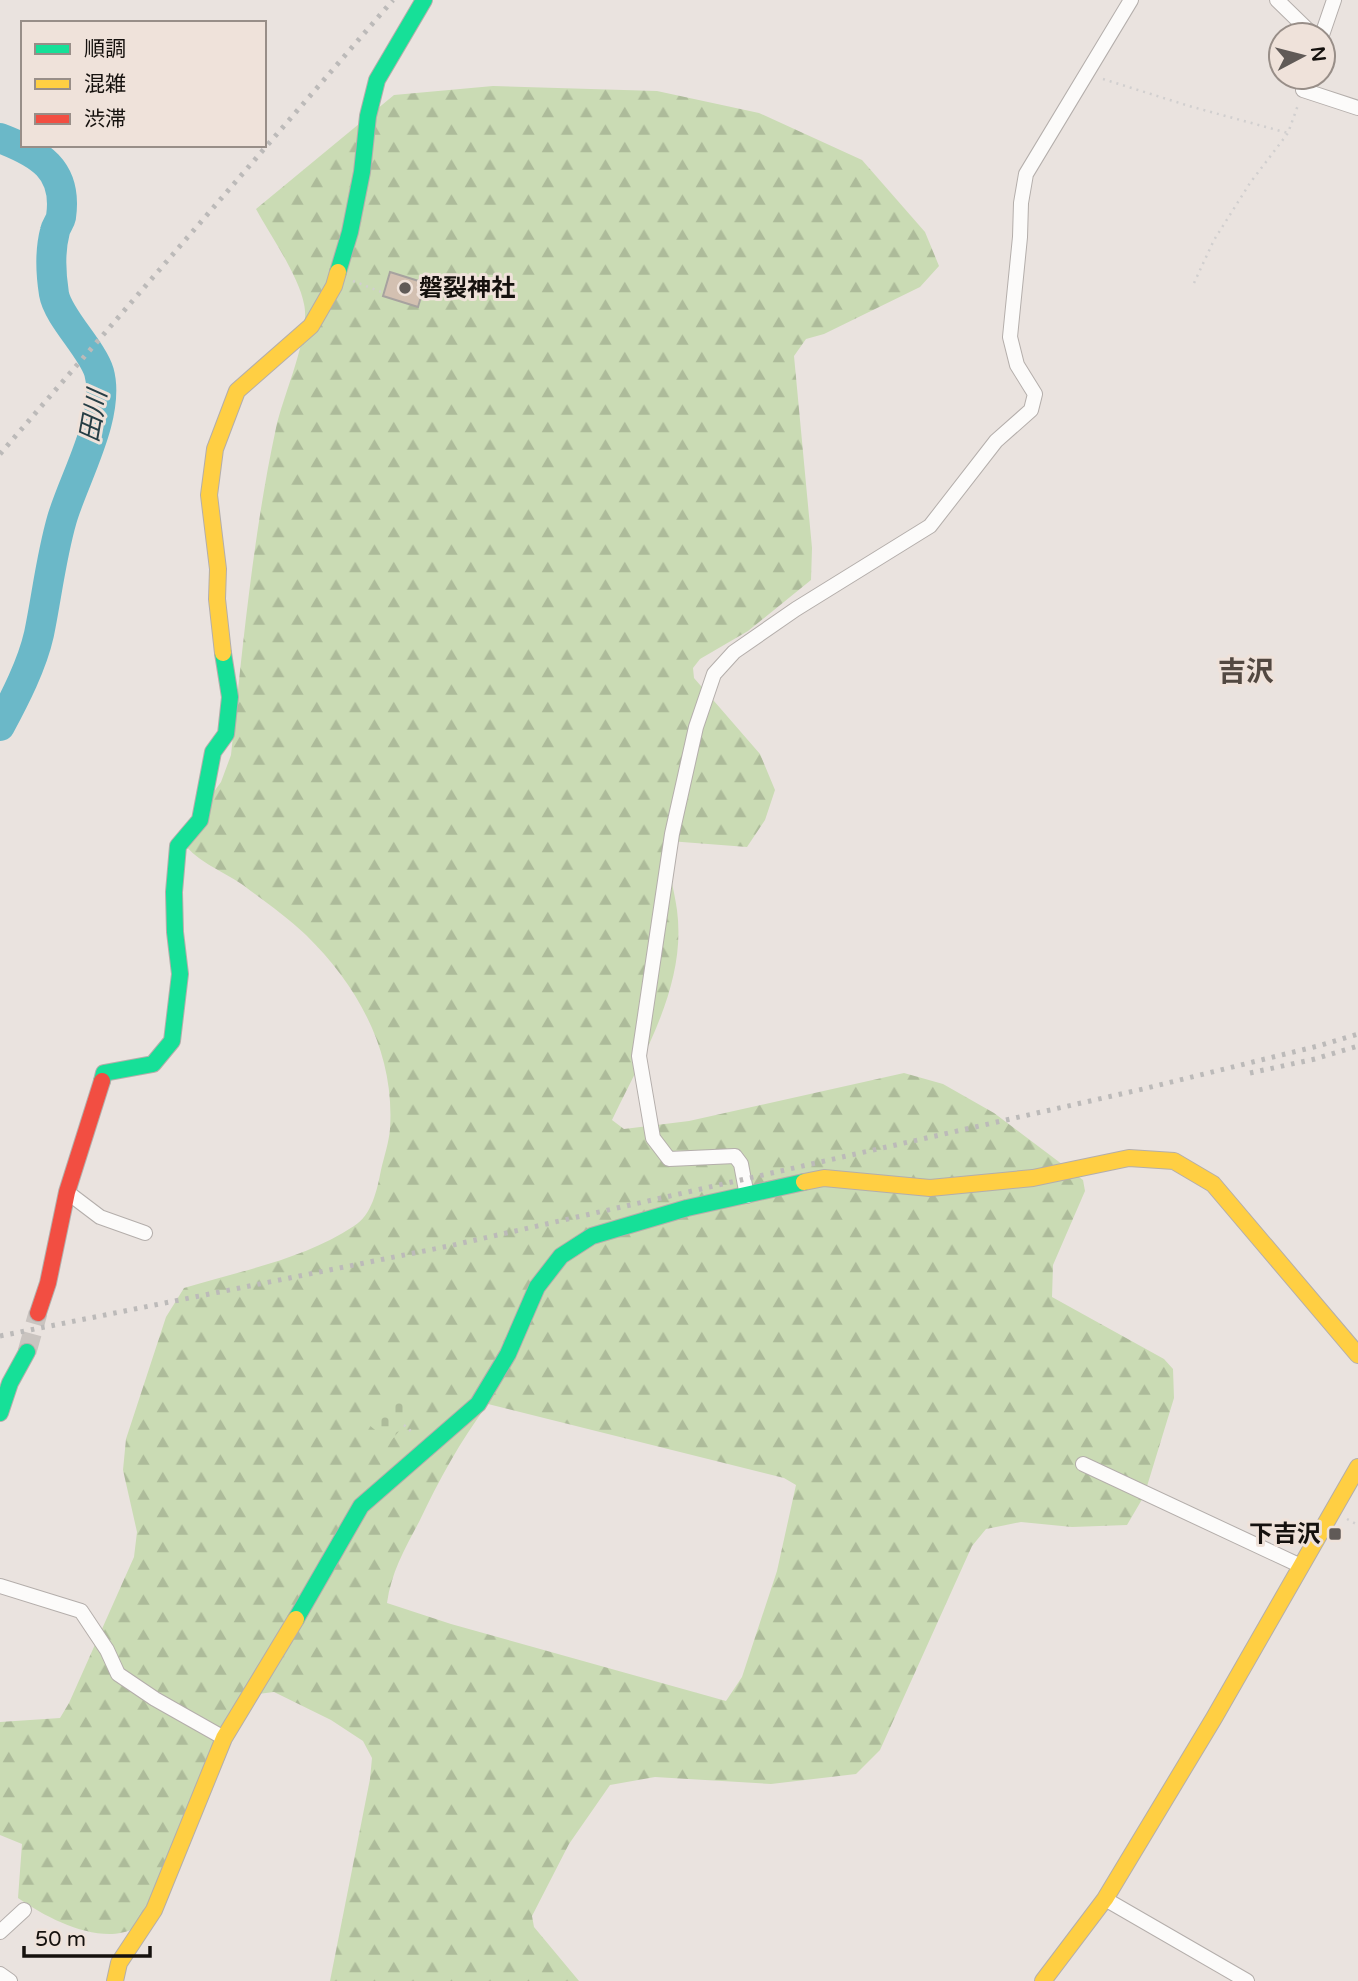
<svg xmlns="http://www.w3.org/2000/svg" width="1358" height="1981" font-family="'Varela Round','Noto Sans JP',sans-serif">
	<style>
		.forest { fill: url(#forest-firs); fill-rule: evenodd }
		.cemetery { fill: url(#cemetery-stones) }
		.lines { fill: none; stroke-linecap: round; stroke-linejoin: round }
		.river { stroke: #6bb8c8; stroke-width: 30 }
		.building { fill: #d3c0b1; stroke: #a7a29f; stroke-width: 2 }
		.secondary-tunnel { stroke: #cac4c0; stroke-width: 19; stroke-dasharray: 19 10; stroke-linecap: butt }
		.street-casing { stroke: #b4aeab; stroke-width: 16 }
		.fast-casing { stroke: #b4aeab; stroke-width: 18 }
		.slow-casing { stroke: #b4aeab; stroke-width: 18 }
		.jam-casing { stroke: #b4aeab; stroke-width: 18 }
		.path { stroke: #d1cfcf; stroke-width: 2.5; stroke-dasharray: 2 5; stroke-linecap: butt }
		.street { stroke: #fcfbfa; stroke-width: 14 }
		.fast { stroke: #16e098; stroke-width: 16 }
		.slow { stroke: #ffcf43; stroke-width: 16 }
		.jam { stroke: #f24e42; stroke-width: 16 }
		.rail { stroke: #bcbab9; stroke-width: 5; stroke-dasharray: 3.5 7; stroke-linecap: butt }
		.poi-dot { fill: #605a57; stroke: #efe2da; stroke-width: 2.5 }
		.labels { text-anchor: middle; stroke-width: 6; stroke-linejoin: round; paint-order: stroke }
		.poi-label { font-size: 24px; font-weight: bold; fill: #15110e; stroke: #efe2da; text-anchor: start }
		.water-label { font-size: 26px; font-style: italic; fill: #263e45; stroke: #efe2da }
		.quarter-label { font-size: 28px; font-weight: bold; fill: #524841; stroke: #efe2da }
	</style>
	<defs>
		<pattern id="forest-firs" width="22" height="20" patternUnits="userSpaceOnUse" patternTransform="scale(1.75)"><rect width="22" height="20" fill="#cadbb4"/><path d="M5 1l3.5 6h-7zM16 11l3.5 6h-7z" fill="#adbb9a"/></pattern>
		<pattern id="cemetery-stones" width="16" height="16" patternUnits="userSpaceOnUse" patternTransform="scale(1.75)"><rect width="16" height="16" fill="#cadbb4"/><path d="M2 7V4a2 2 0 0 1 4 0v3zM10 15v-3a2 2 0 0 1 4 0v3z" fill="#adbb9a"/></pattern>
	</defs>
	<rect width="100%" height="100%" fill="#eae3df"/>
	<!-- forest -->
	<path class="forest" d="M493,86L657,91L759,113L862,160L925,232L939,266L920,287L824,334L806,339L794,356L812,548L811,580L748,631L700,659L693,668L694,678L760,754L775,790L765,820L747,847L669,841L664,846C668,867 674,889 677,910C687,985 643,1055 612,1120L624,1129L689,1121L904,1073L943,1084L994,1113L1083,1180L1085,1191L1053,1265L1052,1297L1164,1359L1173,1369L1174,1398L1144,1496L1127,1525L1072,1527L1021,1522L986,1529L972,1546L880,1750L856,1774L771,1784L655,1777L610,1785L569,1844L532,1916L534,1927L579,1981H330L370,1779L372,1758L363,1741L331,1720L274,1692L258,1694L231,1732L139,1927C131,1930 121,1934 112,1934C80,1935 44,1916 18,1898L22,1844L0,1835V1722L60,1718L69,1703L134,1557L137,1532L123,1470L126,1439L166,1317L184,1288C240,1271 305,1259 354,1226C372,1215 377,1190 381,1170C384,1157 389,1142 390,1129C395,1053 359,987 306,935C287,917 264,901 243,885C221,870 194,861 180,838L221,782L231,755C243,645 253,535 276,428C283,395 311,335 304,304C299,276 270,235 256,209L394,95ZM488,1404L784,1478L796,1485L777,1571L742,1677L726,1701L451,1624L387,1603C391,1573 405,1548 419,1522C439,1480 460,1441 488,1404Z"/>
	<!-- cemetery -->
	<polygon class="cemetery" points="397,1391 418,1408 390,1442 369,1425"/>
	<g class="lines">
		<!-- river -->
		<path class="river" d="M0,138C39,153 68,169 61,217C60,222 56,226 55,231C50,250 51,275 54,294C58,317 92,349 99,372C111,415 74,478 62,519C51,557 47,595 39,634C32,665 15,698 0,726"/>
	</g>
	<!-- building -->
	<polygon class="building" points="390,272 425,283 418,307 383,296"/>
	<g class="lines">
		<!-- secondary-tunnel -->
		<polyline class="secondary-tunnel" points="27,1352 38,1313"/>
		<!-- street casing -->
		<g class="street-casing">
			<g id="street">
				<polyline points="1277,0 1313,35"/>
				<polyline points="1322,35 1334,0"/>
				<polyline points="1308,77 1303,90 1358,108"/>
				<polyline points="67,1192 100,1217 145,1233"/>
				<polyline points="747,1196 741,1164 735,1156 669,1159 653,1138 639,1056 672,834 696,727 714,674 734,652 796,609 930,526 996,441 1031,410 1035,394 1017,365 1010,337 1020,237 1021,203 1026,174 1131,0"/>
				<polyline points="1083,1464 1301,1566"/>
				<polyline points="0,1586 81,1611 107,1650 118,1674 155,1699 224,1738"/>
				<polyline points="1105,1899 1247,1981"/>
				<polyline points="0,1932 24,1910"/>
				<polyline points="0,1974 10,1981"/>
			</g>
		</g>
		<!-- fast casing -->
		<g class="fast-casing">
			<g id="fast">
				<polyline points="338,272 350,232 362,172 368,116 377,80 424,0"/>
				<polyline points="102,1081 104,1073 153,1064 172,1041 180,974 175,932 174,892 178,846 200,820 213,752 226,734 230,697 223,653"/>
				<polyline points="0,1413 10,1383 27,1352"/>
				<polyline points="296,1619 361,1506 478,1404 508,1354 537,1287 561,1256 592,1236 687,1208 804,1182"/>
			</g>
		</g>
		<!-- slow casing -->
		<g class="slow-casing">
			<g id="slow">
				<polyline points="223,653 217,599 218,569 209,495 215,449 237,391 311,326 334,286 338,272"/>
				<polyline points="804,1182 824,1178 930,1188 1033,1178 1129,1158 1174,1161 1213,1184 1358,1355"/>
				<polyline points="115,1981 119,1963 154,1910 224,1738 296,1619"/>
				<polyline points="1043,1981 1105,1899 1214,1718 1358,1467"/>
			</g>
		</g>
		<!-- jam casing -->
		<g class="jam-casing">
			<polyline id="jam" points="38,1313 48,1283 67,1192 102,1081"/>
		</g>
		<!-- path -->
		<g class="path">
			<polyline points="1103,79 1189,106 1288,133"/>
			<polyline points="353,281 384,293"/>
			<polyline points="1194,283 1214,240 1250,183 1288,133 1298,105"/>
			<polyline points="404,1425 414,1434"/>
			<polyline points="1347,1519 1358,1525"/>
		</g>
		<!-- street -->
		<use href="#street" class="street"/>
		<!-- fast -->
		<use href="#fast" class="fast"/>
		<!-- slow -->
		<use href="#slow" class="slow"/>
		<!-- jam -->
		<use href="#jam" class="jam"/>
		<!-- rail -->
		<g class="rail">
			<polyline points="0,454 393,0"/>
			<polyline points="1250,1073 1315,1059 1358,1046"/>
			<polyline points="0,1336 449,1246 1143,1089 1318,1046 1358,1034"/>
		</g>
	</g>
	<!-- markers -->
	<g class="poi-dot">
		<circle cx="405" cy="288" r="7"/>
		<rect x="1328" y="1527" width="14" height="14" rx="3.5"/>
	</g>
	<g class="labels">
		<!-- poi labels -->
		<g class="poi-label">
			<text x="419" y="296">磐裂神社</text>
			<text x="1321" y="1542" text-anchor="end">下吉沢</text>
		</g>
		<!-- water labels -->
		<g class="water-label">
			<text transform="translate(93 416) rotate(-80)" y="9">田川</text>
		</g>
		<!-- quarter labels -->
		<g class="quarter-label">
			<text x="1246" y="681">吉沢</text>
		</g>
	</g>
	<!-- legend -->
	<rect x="21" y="21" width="245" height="126" fill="#efe2da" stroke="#988e88" stroke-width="2"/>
	<rect x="35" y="44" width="35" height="10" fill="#16e098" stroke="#988e88" stroke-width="2"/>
	<text x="84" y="56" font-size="21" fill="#15110e">順調</text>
	<rect x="35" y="79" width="35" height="10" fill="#ffcf43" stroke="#988e88" stroke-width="2"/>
	<text x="84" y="91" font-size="21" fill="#15110e">混雑</text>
	<rect x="35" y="114" width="35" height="10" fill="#f24e42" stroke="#988e88" stroke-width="2"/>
	<text x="84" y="126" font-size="21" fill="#15110e">渋滞</text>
	<!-- north arrow -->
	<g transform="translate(1302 56) rotate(83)"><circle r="33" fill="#efe2da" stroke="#988e88" stroke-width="2"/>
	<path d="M0-5L12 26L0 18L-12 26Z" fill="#605a57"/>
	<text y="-10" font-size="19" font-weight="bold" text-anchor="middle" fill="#15110e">N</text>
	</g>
	<!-- scale -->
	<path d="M24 1946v10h126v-10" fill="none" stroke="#15110e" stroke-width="3.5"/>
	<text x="35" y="1946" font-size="21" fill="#15110e" stroke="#efe2da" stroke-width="5" paint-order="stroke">50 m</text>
</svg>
